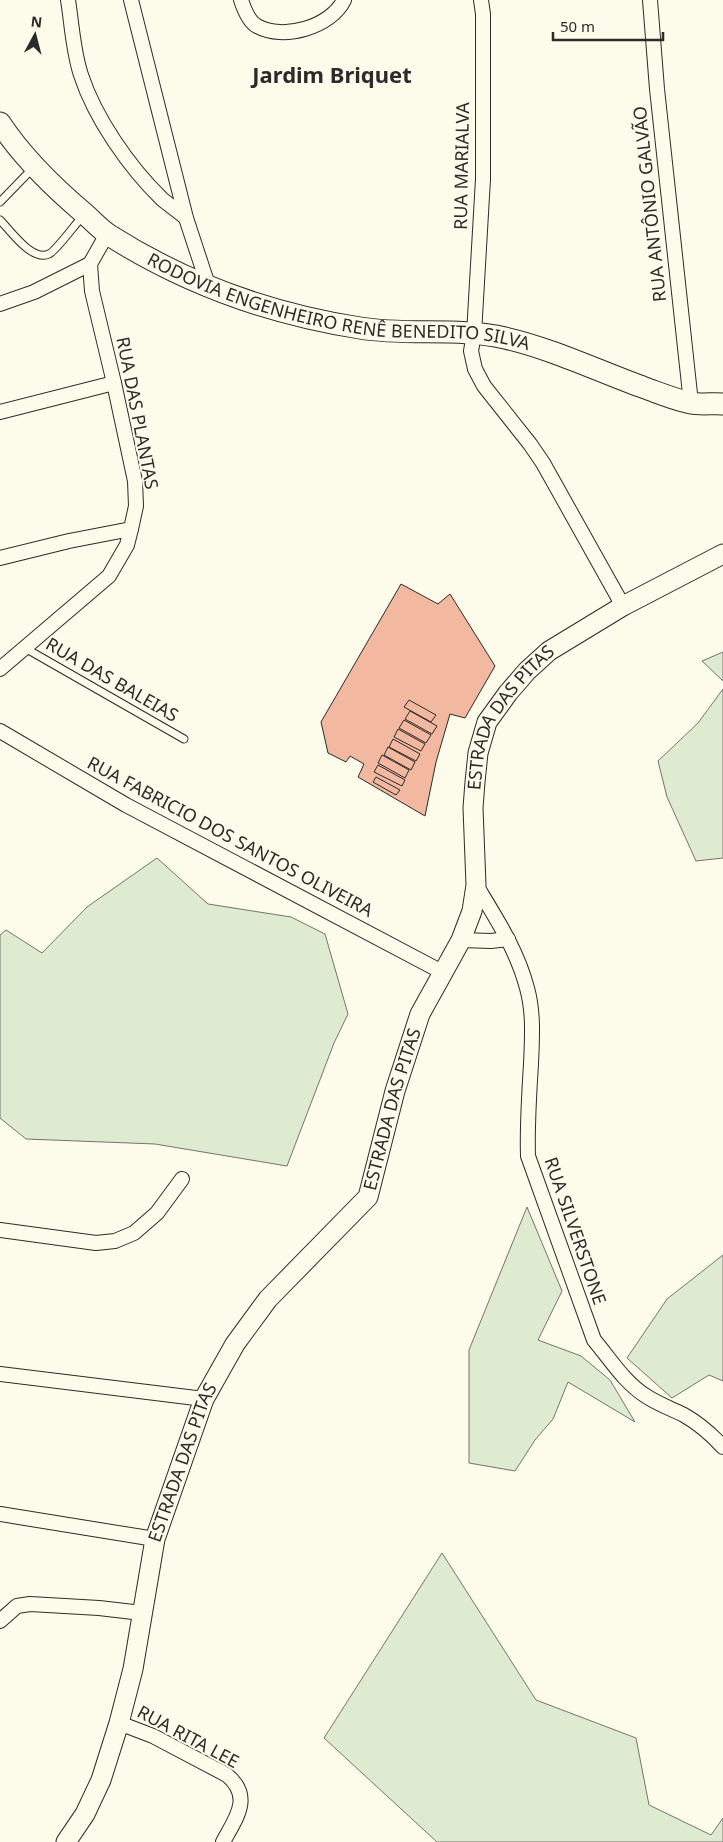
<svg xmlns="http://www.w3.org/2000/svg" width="723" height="1842" font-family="'Noto Sans',sans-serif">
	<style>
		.green { fill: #deebd1; stroke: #74746e }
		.building { fill: #f2b8a0; stroke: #2b2b2b }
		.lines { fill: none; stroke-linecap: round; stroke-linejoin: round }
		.lane-casing { stroke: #2b2b2b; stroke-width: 9 }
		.street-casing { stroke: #2b2b2b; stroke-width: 16 }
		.secondary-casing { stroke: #2b2b2b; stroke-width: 21 }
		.primary-casing { stroke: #2b2b2b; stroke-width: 23 }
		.lane { stroke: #fdfbea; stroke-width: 7 }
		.street { stroke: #fdfbea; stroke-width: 14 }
		.secondary { stroke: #fdfbea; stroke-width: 19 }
		.primary { stroke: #fdfbea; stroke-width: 21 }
		.labels { text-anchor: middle; stroke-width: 4; stroke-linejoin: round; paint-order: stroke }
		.street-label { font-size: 18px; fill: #2b2b2b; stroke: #fdfbea }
		.district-label { font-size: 22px; font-weight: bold; fill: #2b2b2b; stroke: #fdfbea }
	</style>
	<rect width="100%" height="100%" fill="#fdfbea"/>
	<!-- green -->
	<g class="green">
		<polygon points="723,652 723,681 702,661"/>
		<polygon points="723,689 723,858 696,861 667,797 658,761 698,723"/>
		<polygon points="157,858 208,904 291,917 325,934 348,1014 334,1043 287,1166 155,1144 26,1139 0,1118 0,935 6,930 42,953 87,907"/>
		<polygon points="527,1207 562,1291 538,1340 581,1356 610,1380 635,1422 568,1382 553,1419 535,1440 515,1471 469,1463 469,1350"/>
		<polygon points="723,1255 723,1381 709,1375 672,1398 627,1358 667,1299"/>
		<polygon points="442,1553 536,1700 636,1738 649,1805 711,1835 723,1818 723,1842 437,1842 324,1738"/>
	</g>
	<!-- building -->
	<g class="building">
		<polygon points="401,584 438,604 450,594 495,666 465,718 450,714 436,762 425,816 358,777 364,764 350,756 346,762 328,753 321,722"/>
		<polygon points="409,700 436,715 431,722 404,707"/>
		<polygon points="410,711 437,726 432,734 405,719"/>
		<polygon points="404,720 431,735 426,743 399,728"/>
		<polygon points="398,729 425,744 421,751 394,737"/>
		<polygon points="393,739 420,754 416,761 389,747"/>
		<polygon points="388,747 415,762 411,770 384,755"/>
		<polygon points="382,755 409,770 405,778 378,763"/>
		<polygon points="378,765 405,780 402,786 374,772"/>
		<polygon points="376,777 400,790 396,795 373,782"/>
	</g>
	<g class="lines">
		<!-- lane casing -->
		<g class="lane-casing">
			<g id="lane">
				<polyline points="0,202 33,168"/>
				<path d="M0,220C10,230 32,262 49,254C56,251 76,223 83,216"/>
				<polyline points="25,648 184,739"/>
			</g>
		</g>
		<!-- street casing -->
		<g class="street-casing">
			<g id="street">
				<path d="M68,0C72,25 73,51 81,75C95,118 129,167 162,199C169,205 178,211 186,218"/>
				<polyline points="131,0 186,218 209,288"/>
				<path d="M241,0C244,9 249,22 257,26C283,41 331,27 344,0"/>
				<polyline points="481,0 483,14 483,179 474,334 471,351 475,369 484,386 530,444 543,463 623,606"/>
				<polyline points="650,0 657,89 691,403"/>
				<polyline points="0,304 34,292 90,264"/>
				<polyline points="0,412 114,383"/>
				<polyline points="0,558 69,541 131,529"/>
				<polyline points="0,669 109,576 127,545 131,529 136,506 135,481 114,383 92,291 90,264 107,234"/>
				<polyline points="0,731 126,805 444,973"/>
				<path d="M476,885C496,918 517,950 527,988C534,1013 532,1039 531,1064C529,1095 527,1126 528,1156L594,1340C611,1360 624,1382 646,1396C658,1404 672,1409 684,1415C698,1423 712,1435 723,1447"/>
				<polyline points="461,940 491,941 508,939"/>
				<polyline points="0,1230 96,1243 115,1241 134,1233 157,1213 182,1179"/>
				<polyline points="0,1374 204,1399"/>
				<polyline points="0,1514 155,1539"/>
				<polyline points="0,1621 17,1606 30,1604 99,1608 142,1613"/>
				<path d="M119,1723L153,1736L227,1775C253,1797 236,1818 223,1842"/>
			</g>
		</g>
		<!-- secondary casing -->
		<g class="secondary-casing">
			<g id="secondary">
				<path id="s1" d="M66,1842L85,1814L101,1780L119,1723L133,1669L155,1539L204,1399L235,1344L268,1299L368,1197L395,1091L420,1014L461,940L472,911L476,885L473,808L475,782L478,753L487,722L508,693L527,671L549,651L623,606L723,554"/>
			</g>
		</g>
		<!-- primary casing -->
		<g class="primary-casing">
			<g id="primary">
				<path id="s2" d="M0,123C23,158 53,187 85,214C93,221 100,229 109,235C186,284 270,314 360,328C408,336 457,327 505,338C553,349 598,371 645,388C659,393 676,400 691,403C701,405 713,403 723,404"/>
			</g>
		</g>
		<!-- lane -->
		<use href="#lane" class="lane"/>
		<!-- street -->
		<use href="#street" class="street"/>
		<!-- secondary -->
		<use href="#secondary" class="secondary"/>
		<!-- primary -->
		<use href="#primary" class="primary"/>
	</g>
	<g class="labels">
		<!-- street labels -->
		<g class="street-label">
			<text transform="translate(462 166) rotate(-89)" y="6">RUA MARIALVA</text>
			<text transform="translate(650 204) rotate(-96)" y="6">RUA ANTÔNIO GALVÃO</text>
			<text dy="6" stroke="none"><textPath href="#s2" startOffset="400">RODOVIA ENGENHEIRO RENÊ BENEDITO SILVA</textPath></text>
			<text transform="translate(137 413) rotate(79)" y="6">RUA DAS PLANTAS</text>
			<text transform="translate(112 680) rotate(30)" y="6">RUA DAS BALEIAS</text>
			<text dy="6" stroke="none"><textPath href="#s1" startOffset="1240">ESTRADA DAS PITAS</textPath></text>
			<text transform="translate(230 837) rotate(28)" y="6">RUA FABRICIO DOS SANTOS OLIVEIRA</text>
			<text dy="6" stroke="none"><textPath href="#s1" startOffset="820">ESTRADA DAS PITAS</textPath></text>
			<text transform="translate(575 1231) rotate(71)" y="6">RUA SILVERSTONE</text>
			<text dy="6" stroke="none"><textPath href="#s1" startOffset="400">ESTRADA DAS PITAS</textPath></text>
			<text transform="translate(188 1737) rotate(28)" y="6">RUA RITA LEE</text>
		</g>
		<!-- district labels -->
		<g class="district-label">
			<text x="332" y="83">Jardim Briquet</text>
		</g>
	</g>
	<!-- north arrow -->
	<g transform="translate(35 35) rotate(7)" stroke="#fdfbea" stroke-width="4" paint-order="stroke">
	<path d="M0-4L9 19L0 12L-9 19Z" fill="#2b2b2b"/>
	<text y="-8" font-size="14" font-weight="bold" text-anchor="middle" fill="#2b2b2b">N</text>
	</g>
	<!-- scale -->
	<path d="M553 32v8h110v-8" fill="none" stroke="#2b2b2b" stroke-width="2.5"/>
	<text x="560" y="32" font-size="15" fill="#2b2b2b" stroke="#fdfbea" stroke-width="4" paint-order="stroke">50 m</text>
</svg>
